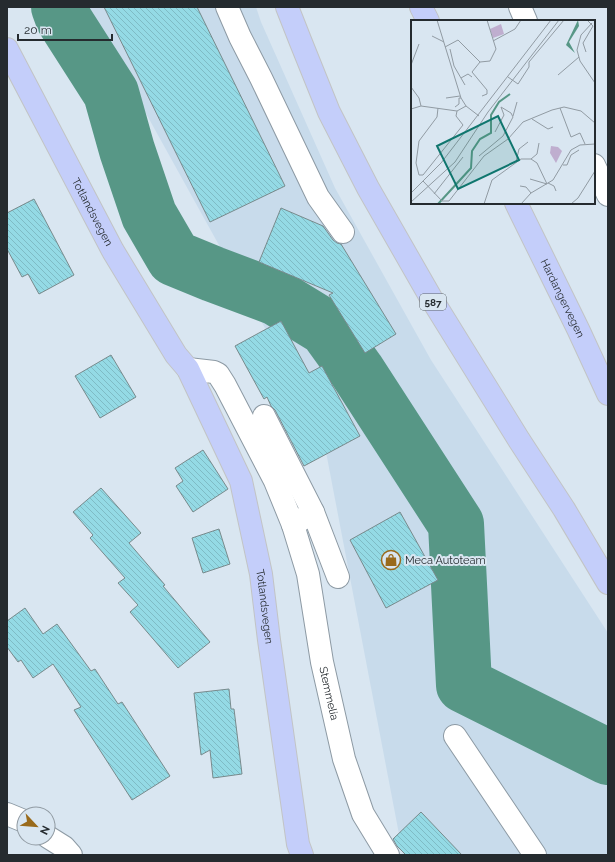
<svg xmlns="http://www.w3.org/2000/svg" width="615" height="862" font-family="Raleway,sans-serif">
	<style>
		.built { fill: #c8dbeb }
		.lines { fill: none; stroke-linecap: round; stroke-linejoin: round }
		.river { stroke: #579786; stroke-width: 56 }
		.building { fill: url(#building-back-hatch); stroke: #788a8c }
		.minor-casing { stroke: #8d9aa4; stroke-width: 24 }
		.major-casing { stroke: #c2c4c5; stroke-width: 24 }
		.minor { stroke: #fff; stroke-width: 22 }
		.major { stroke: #c4cefa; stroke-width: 22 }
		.labels { text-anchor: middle; stroke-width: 4; stroke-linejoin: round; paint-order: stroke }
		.shield { fill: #d9e6f1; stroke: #5b6369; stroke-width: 1 }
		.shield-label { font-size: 10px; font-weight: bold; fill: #252b2f }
		.street-label { font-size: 11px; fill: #252b2f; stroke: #d9e6f1 }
		.poi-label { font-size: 11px; fill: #252b2f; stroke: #d9e6f1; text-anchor: start }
		.inset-river { fill: none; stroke: #579786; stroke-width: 2 }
		.inset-road { fill: none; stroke: #919ba3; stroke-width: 1 }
		.view { fill: #0f766e; fill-opacity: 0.15; stroke: #0f766e; stroke-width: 2 }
		.inset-edge { fill: none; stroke: #252b2f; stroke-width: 2 }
	</style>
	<defs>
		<pattern id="building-back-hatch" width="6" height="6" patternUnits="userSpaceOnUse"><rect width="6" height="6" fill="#94dae5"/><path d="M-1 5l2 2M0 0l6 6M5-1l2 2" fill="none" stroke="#7fbbc5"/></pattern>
	</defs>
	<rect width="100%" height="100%" fill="#d9e6f1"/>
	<!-- built -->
	<polygon class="built" points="87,7 256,7 261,22 335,188 431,360 608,633 608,855 403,855 322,431"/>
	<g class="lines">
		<!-- river -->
		<polyline class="river" points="59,7 63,18 111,93 127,150 149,215 174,258 213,274 277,298 326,328 357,371 456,524 464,685 608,757"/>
	</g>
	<!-- building -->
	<g class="building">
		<polygon points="104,7 197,7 285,186 210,222"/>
		<polygon points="34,199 74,275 39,294 28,274 22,277 7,249 7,213"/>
		<polygon points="281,208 323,226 333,240 337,243 341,244 396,334 365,353 329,295 333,293 259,262"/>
		<polygon points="281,321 309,373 322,366 360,436 304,466 275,410 271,406 267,397 264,399 235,346"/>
		<polygon points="111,355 136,397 100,418 75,376"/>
		<polygon points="203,450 228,489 193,512 176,486 183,481 175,468"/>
		<polygon points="101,488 141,533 129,543 165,585 163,586 210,642 178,668 130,612 138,605 118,583 125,578 90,538 93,535 73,512"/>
		<polygon points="400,512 438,580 386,608 350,540"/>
		<polygon points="219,529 230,564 203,573 192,538"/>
		<polygon points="25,608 43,634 57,624 91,671 95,669 118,704 122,702 170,776 132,800 74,710 81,707 53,664 33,678 21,660 18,662 7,647 7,621"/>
		<polygon points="229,689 231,709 234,709 242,774 213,778 210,750 201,755 194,693"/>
		<polygon points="421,812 462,855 406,855 397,846 393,839"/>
	</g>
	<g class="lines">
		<!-- minor casing -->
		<g class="minor-casing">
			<g id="minor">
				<polyline points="227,7 240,37 261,78 318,197 343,232"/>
				<polyline points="520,7 526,21"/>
				<polyline points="594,165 608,195"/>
				<path id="s1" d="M188,369L214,372L218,374L225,385L275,481L293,525L308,574L322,662L344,759L363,814L388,855"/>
				<polyline points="264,416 313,512 293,525"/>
				<polyline points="313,512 338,577"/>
				<polyline points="455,736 535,855"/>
				<polyline points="7,814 24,821"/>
				<polyline points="48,837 64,847 71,855"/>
			</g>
		</g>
		<!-- major casing -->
		<g class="major-casing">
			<g id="major">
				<polyline points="287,7 300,40 329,112 368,188 431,298 519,440 564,509 608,583"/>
				<polyline points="421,7 428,21"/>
				<path id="s2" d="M7,49L113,251L176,355L188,369L241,481L261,574L269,640L298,844L302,855"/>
				<path id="s3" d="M516,203L578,329L608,394"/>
			</g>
		</g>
		<!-- minor -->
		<use href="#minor" class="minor"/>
		<!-- major -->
		<use href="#major" class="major"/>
	</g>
	<!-- icons -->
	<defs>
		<g id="shop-ring" transform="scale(1)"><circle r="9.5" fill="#d9e6f1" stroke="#996a1b" stroke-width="1.5"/><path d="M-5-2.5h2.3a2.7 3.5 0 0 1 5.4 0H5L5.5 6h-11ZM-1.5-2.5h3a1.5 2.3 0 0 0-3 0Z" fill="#996a1b"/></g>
	</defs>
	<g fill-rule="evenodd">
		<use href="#shop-ring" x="391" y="560"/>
	</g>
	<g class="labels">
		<!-- shield labels -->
		<rect class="shield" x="420" y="294" width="26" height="16" rx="3"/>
		<g class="shield-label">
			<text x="433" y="306">587</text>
		</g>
		<!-- street labels -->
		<g class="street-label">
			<text dy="4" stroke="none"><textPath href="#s2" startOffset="184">Totlandsvegen</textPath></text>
			<text dy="4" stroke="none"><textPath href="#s3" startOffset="106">Hardangervegen</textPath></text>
			<text dy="4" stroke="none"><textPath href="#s2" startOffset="620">Totlandsvegen</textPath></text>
			<text dy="4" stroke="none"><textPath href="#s1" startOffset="372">Stemmelia</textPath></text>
		</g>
		<!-- poi labels -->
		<g class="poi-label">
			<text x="405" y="564">Meca Autoteam</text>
		</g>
	</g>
	<!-- overview -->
	<g transform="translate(411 20)">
		<rect width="184" height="184" fill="#d9e6f1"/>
		<path d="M140,126L147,127L151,131L145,143L139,133Z" fill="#bfaecf"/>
		<path d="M90,4L93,14L82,18L79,9Z" fill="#bfaecf"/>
		<path d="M167,0L168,6L158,22L164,33L155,25Z" fill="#579786"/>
		<path class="inset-river" d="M27,184L60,148L61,131L69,119L80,113V95L88,82L99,74"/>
		<path class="inset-road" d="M26,0L50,78L55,86L68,96M181,3L170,15L166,30L169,41L184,63M21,16L33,22M82,21L104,9L110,0M34,27L47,20L69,42L79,41L85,29L76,0M39,29L43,46L54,65M175,32L172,23L182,6L176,0M69,42L61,52L76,70V74L71,76M0,45L8,24M147,55L168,37M97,57L107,64L118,47V42L153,0M50,58L57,54L61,57M0,67L8,78L10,86M35,78L49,76M44,87L48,84V78H50M27,88L26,97L8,121L5,143L8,155H12L52,105L45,96L46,91M149,88L160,117L169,113L174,124M0,89L10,86L46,91L55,86M102,96L106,82M121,99L137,109L142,107M68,136L92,116L102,97L100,93L90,87L93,95L84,112M120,139L126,134L128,123M105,142L108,129L117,122M152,145H156L160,135L168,130M119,159L136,164M12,161L31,181H38L73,136L97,119L112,102L141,90L153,87L170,91L184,103M137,163L143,166L145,171M109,166L115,167L120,173M0,173L30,143L140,0M23,174L52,137M0,182L44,142L77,92L148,0M73,184L81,160L110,139H120L126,143L136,164M110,184L120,173L142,160L160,130L169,125L184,124M160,184L167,178L184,151"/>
		<path class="view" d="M87,96L108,140L47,169L26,126Z"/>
		<rect width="184" height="184" class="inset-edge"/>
	</g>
	<!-- border -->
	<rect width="615" height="862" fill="none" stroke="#252b2f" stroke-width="16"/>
	<!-- north arrow -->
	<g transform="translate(36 826) rotate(116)"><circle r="19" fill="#d9e6f1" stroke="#919ba3"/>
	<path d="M0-3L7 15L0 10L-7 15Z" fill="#996a1b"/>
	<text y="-6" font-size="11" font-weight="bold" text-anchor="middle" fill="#252b2f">N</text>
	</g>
	<!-- scale -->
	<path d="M18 34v6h94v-6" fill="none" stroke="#252b2f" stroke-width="2"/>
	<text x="24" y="34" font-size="12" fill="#252b2f" stroke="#d9e6f1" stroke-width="3" paint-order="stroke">20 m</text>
</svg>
